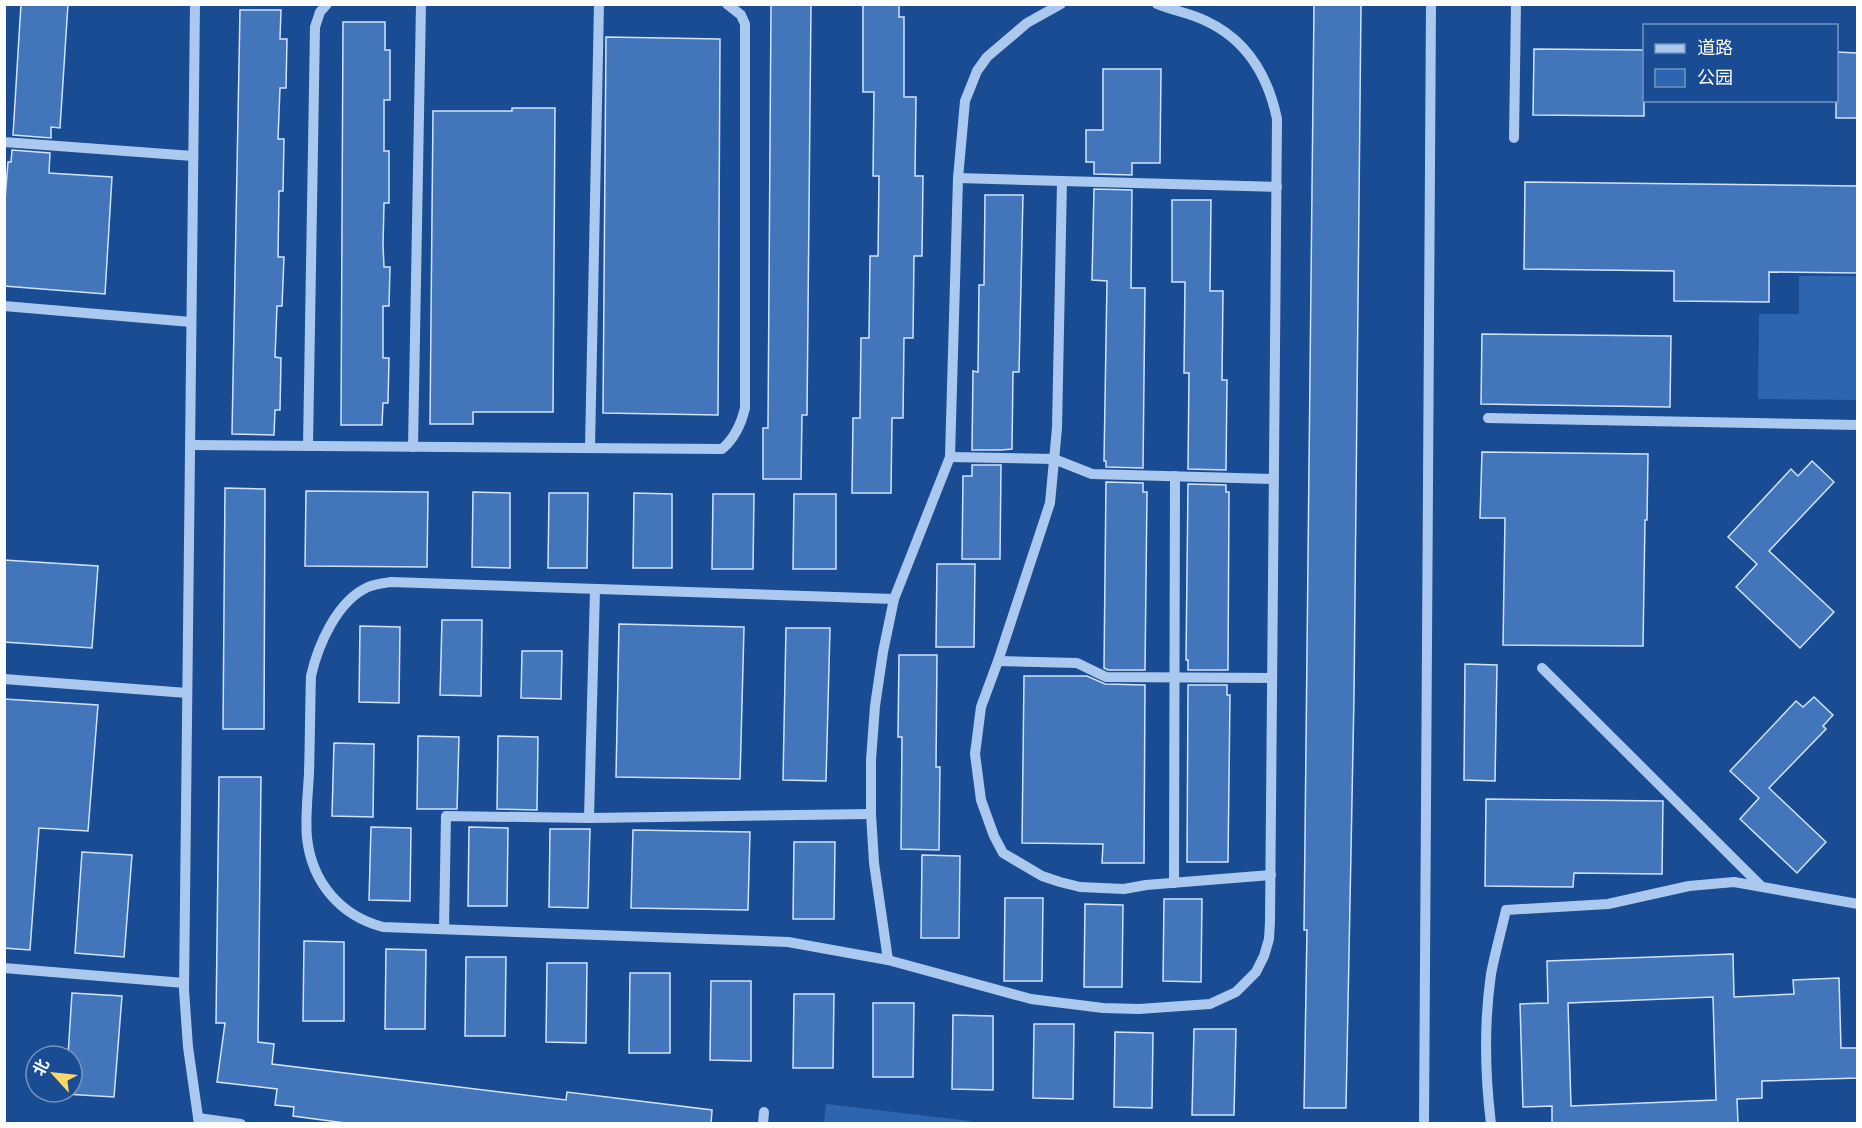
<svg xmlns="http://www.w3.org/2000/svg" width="1862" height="1128" font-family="Lato,'Noto Sans SC',sans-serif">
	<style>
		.green { fill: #2d65b1 }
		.building { fill: #4375ba; stroke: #d1e3fb; stroke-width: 1.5; fill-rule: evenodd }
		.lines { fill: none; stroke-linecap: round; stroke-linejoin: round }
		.minor { stroke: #abc8ef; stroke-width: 10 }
	</style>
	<rect width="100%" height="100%" fill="#1a4c93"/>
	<!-- green -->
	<g class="green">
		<polygon points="1799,276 1857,276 1857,400 1758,399 1759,314 1799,314"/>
		<polygon points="826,1104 970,1121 970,1123 824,1123"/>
	</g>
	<!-- building -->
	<g class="building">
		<polygon points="21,4 68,4 60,128 51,127 51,138 13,135"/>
		<polygon points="811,4 807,415 802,415 801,479 763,479 763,428 768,428 771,5"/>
		<polygon points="863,4 899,4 899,17 904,17 904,97 916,97 915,176 923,176 922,256 914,256 913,338 904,338 903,418 892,418 891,493 852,493 853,418 860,418 861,338 869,338 870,256 878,256 879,176 873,176 874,92 863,92"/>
		<polygon points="1314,4 1361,4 1354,696 1346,1108 1304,1108 1307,930 1304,930"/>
		<polygon points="240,10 281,10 280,39 287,39 286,88 280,88 278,139 284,139 283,191 279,191 278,257 284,257 282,306 277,306 275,357 281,358 280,410 275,410 274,435 232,434"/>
		<polygon points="343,22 385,22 385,50 390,50 390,100 384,100 384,151 389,151 389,203 384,203 383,245 384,267 390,267 389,306 383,306 383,358 389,358 388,403 383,403 382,425 341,425"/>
		<polygon points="606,37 720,39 718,415 603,413"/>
		<polygon points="1534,49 1644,50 1644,116 1533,115"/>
		<polygon points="1836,52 1857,53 1857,118 1836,118"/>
		<polygon points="1103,69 1161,69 1160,163 1132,163 1132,175 1094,174 1094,162 1086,162 1086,130 1103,130"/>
		<polygon points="512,108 555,108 553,412 473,412 473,424 430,424 433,111 512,111"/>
		<polygon points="12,150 50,153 49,173 112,177 105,294 4,286 4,212 8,162 11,162"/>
		<polygon points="1525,182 1857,186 1857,273 1769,272 1769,302 1674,301 1674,271 1524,269"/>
		<polygon points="1094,189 1132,190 1131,288 1145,288 1143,468 1106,467 1106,461 1104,461 1107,281 1092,280"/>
		<polygon points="985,195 1023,195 1019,372 1013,372 1012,449 1001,450 972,450 973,371 978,372 979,285 984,285"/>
		<polygon points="1172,200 1211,200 1210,291 1223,291 1222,380 1227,380 1226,470 1188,469 1189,373 1184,373 1185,282 1172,282"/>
		<polygon points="1482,334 1671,336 1670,407 1481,404"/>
		<polygon points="1482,452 1648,454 1647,520 1645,520 1643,646 1503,645 1505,518 1480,518"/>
		<polygon points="1812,461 1834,482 1769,551 1834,612 1800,648 1736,587 1757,564 1728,537 1791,469 1798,476"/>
		<polygon points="972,465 1001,465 1000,559 962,559 963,476 972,476"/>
		<polygon points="1106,482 1143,483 1143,492 1147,492 1145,670 1108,670 1104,668"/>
		<polygon points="1188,484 1226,485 1226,492 1229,492 1228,670 1188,670 1188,660 1186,660"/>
		<polygon points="225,488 265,489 264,729 223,729"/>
		<polygon points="306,491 428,492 427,567 305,566"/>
		<polygon points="473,492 510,493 510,568 472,567"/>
		<polygon points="549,493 588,493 587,568 548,568"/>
		<polygon points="634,493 672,494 672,568 633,568"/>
		<polygon points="713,494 754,494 753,569 712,569"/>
		<polygon points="794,494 836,494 836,569 793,569"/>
		<polygon points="4,560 98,566 92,648 4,642"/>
		<polygon points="937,564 975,564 974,647 936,647"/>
		<polygon points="442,620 482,620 481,696 440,695"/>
		<polygon points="619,624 744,627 740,779 616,777"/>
		<polygon points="360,626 400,627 399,703 359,702"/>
		<polygon points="786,628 830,628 826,781 783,780"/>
		<polygon points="522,651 562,651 561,699 521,698"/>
		<polygon points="899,655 937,655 936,767 940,767 939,850 901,849 902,737 898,737"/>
		<polygon points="1465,664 1497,665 1495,781 1464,780"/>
		<polygon points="1024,676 1087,676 1105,684 1145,685 1144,863 1102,863 1103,844 1022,843"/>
		<polygon points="1188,685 1227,685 1227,695 1230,695 1228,862 1187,862"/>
		<polygon points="1814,697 1833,715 1823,726 1826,729 1769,788 1826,842 1797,873 1740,819 1759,798 1730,771 1796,701 1803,707"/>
		<polygon points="4,699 98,705 88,831 39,828 30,950 4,948"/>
		<polygon points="418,736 459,737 457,809 417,809"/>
		<polygon points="498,736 538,737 537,810 497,809"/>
		<polygon points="334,743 374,744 373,817 332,816"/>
		<polygon points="219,777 261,777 258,1042 274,1044 272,1064 566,1100 567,1092 712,1110 711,1124 353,1124 293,1116 294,1107 275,1105 277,1089 217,1082 225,1023 216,1023"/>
		<polygon points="1486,799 1663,801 1662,874 1574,873 1573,887 1485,886"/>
		<polygon points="371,827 411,828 410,901 369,900"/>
		<polygon points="469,827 508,828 507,906 468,906"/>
		<polygon points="550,829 590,829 588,908 549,907"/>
		<polygon points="633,830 750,832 748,910 631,908"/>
		<polygon points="794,842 835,842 834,919 793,919"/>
		<polygon points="82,852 132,855 124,957 75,953"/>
		<polygon points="922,855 960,856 959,938 921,938"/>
		<polygon points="1005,898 1043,898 1042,981 1004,981"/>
		<polygon points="1164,899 1202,899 1201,982 1163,981"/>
		<polygon points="1085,904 1123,905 1122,987 1084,987"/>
		<polygon points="304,941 344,942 344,1021 303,1021"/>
		<polygon points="386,949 426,950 425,1029 385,1029"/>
		<path d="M1733,954L1734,997L1794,994L1793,980L1839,978L1841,1048H1857V1078L1762,1081V1098L1737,1099L1738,1124H1552V1106L1523,1107L1520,1004L1548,1003L1547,961ZM1713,997L1716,1100L1571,1106L1568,1003Z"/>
		<polygon points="466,957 506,957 505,1036 465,1036"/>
		<polygon points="547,963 587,963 586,1043 546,1042"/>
		<polygon points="630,973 670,973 670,1053 629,1053"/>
		<polygon points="711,981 751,981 751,1061 710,1060"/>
		<polygon points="72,993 122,996 114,1097 65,1094 65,1092 72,1092 72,1056 68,1056"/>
		<polygon points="794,994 834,994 833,1068 793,1068"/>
		<polygon points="873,1003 914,1003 913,1077 873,1077"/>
		<polygon points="953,1015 993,1016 993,1090 952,1089"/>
		<polygon points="1034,1024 1074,1024 1073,1099 1033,1098"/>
		<polygon points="1194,1029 1236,1029 1234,1115 1192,1115"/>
		<polygon points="1115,1032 1153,1033 1152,1108 1114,1107"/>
	</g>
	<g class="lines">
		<!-- minor -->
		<g class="minor">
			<polyline points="195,4 184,990 188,1047 199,1124"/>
			<polyline points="1514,138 1516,4"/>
			<polyline points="4,142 193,156"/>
			<polyline points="958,178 1277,187"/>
			<polyline points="1062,181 1057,428 1050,503 998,661 981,707 975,754 981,800 994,836 1003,853 1042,876 1060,882 1080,887 1124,889 1146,885 1271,875"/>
			<polyline points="4,306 191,322"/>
			<polyline points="1488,418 1858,425"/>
			<path d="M190,445L722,449C735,438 741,425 745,408V24L741,15L727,4"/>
			<polyline points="308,446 315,27 320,12 327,4"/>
			<polyline points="413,447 421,4"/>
			<polyline points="590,448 599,4"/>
			<polyline points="950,457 1054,459 1092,474 1274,479"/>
			<path d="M894,599L391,582C384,583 375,584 368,587C337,601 318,645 311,676C310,708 310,741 309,773C308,794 305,817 307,838C312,883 341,916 383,927L788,942L888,960L1031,999L1103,1008L1139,1009L1210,1004L1236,992L1256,972L1264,956L1269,939L1270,922L1277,119C1268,76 1247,40 1206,21C1190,13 1174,11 1157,4"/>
			<polyline points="998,661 1077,663 1106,677 1272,678"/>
			<polyline points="1542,668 1761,886"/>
			<polyline points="4,679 187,693"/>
			<polyline points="589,818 595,589"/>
			<polyline points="1174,883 1175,476"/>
			<polyline points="444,929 446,816 589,818 871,814"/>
			<polyline points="888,960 874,863 871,814 871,760 875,706 883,652 894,599 950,457 958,178 965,101 977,71 987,57 1027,23 1061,4"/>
			<polyline points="4,968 184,983"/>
			<polyline points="198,1118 241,1124"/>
			<polyline points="763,1124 764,1112"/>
			<polyline points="1424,1124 1431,4"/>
			<path d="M1491,1124C1485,1075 1484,1023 1491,974C1495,953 1501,932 1506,910L1608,904L1689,886L1734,882L1858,904"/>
		</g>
	</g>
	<!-- border -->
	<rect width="1862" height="1128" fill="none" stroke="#ffffff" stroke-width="12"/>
	<!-- legend -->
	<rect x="1643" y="24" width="195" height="78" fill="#1a4c93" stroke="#7694be" stroke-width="1.5"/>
	<rect x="1655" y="44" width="30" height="9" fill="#abc8ef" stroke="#7694be" stroke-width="1.5"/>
	<text x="1697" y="54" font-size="18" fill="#ffffff">道路</text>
	<rect x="1655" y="69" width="30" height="18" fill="#2d65b1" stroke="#7694be" stroke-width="1.5"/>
	<text x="1697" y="84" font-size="18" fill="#ffffff">公园</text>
	<!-- north arrow -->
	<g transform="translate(54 1074) rotate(297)"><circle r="28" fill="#1a4c93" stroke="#7694be" stroke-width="1.5"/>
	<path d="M0-4.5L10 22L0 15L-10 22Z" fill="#ffd769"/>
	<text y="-9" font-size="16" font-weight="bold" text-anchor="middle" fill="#ffffff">北</text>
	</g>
</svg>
